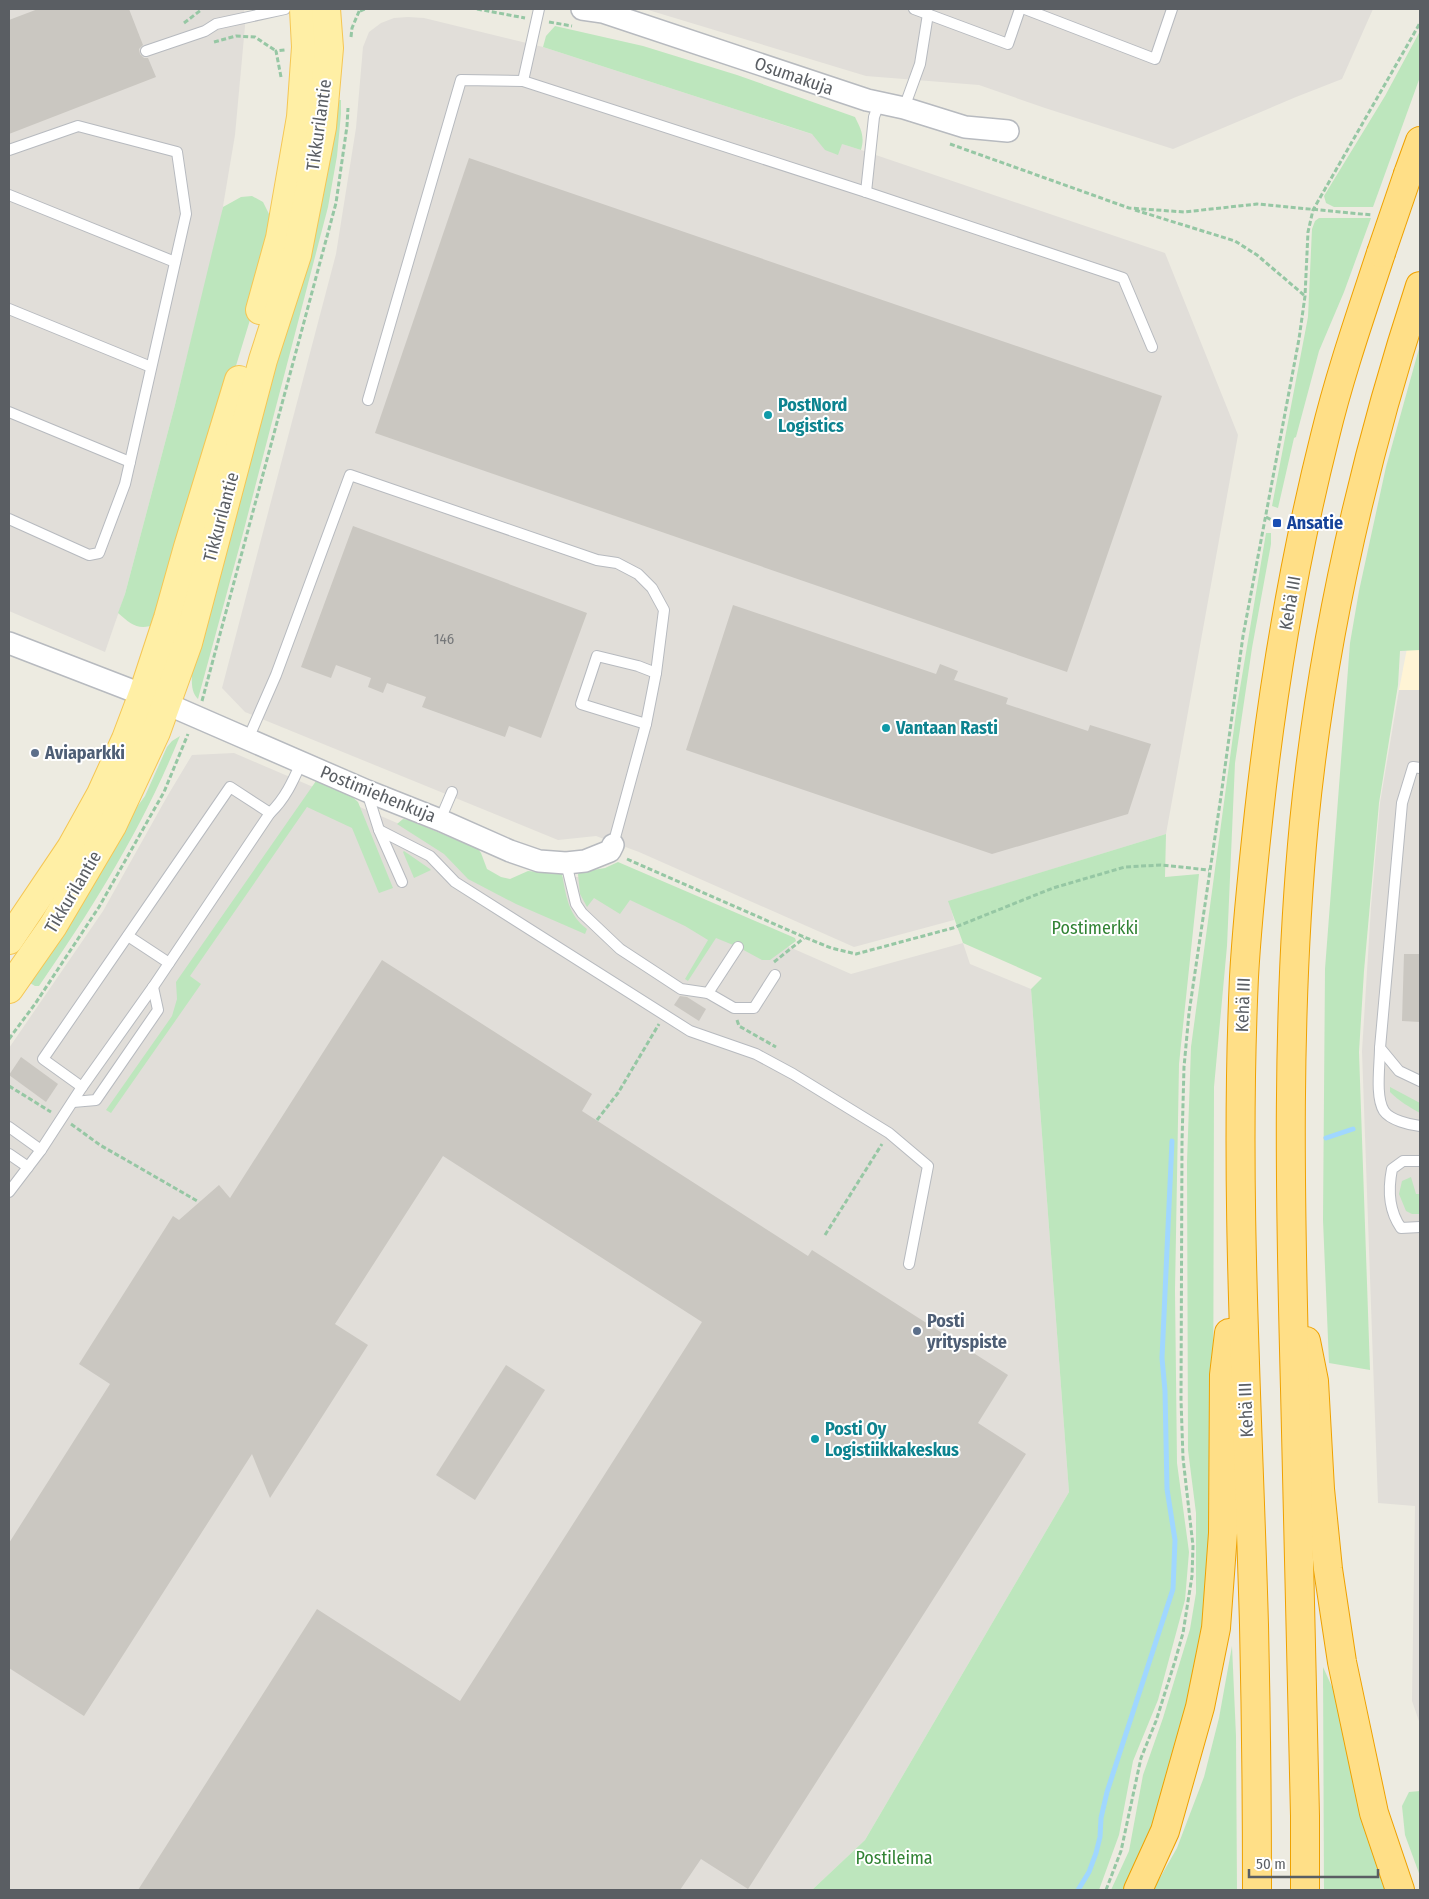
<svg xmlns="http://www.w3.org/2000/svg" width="1429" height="1899" font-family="'Fira Sans Condensed',sans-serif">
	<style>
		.commercial { fill: #fff4d5 }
		.industrial { fill: #e1ded9 }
		.green { fill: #bde6bd }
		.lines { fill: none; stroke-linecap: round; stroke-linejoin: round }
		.stream { stroke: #a0d7ff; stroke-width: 5 }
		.building { fill: #cac7c1 }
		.lane-casing { stroke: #b7babf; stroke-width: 12 }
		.street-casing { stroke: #b7babf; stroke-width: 24 }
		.primary-casing { stroke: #f5c653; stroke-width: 30 }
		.highway-casing { stroke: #efa100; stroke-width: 30 }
		.path { stroke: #96c7a4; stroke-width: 3; stroke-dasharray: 5 2.5; stroke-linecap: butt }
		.lane { stroke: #fff; stroke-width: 10 }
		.street { stroke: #fff; stroke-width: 21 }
		.primary { stroke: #ffefa5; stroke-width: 28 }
		.highway { stroke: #ffdf87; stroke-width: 28 }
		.highway-bridge-casing { stroke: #efa100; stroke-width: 30; stroke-linecap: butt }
		.highway-bridge { stroke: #ffdf87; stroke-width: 28 }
		.culture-dot { fill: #0f9aa8; stroke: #fff; stroke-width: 2 }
		.transit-dot { fill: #1a4fb4; stroke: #fff; stroke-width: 2 }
		.service-dot { fill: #5c6f8a; stroke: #fff; stroke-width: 2 }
		.labels { text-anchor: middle; stroke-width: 4; stroke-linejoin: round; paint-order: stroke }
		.number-label { font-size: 15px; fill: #76787a }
		.street-label { font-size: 18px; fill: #5a5e63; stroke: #fff }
		.culture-label { font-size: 18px; font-weight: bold; fill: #0d838f; stroke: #fff; text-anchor: start }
		.transit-label { font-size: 18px; font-weight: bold; fill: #164399; stroke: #fff; text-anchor: start }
		.service-label { font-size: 18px; font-weight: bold; fill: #4e5e75; stroke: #fff; text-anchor: start }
		.park-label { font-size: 18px; fill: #318334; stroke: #fff }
	</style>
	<rect width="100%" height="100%" fill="#edebe1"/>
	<!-- commercial -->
	<polygon class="commercial" points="1420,580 1420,690 1399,690"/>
	<!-- industrial -->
	<g class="industrial">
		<polygon points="9,9 244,9 245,26 235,135 220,224 175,405 125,594 105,652 9,611"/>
		<polygon points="645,9 1373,9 1342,79 1296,97 1173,149 1045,108 979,85 866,76"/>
		<polygon points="408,17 424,18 543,47 861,150 1165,253 1238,435 1166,834 949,901 954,920 854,947 639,852 596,836 558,840 245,712 222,688 336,254 356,128 363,47 369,32 381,23 394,18"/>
		<polygon points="1399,690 1420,690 1420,1724 1412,1701 1415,1506 1378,1503 1362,1051 1371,907 1380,803"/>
		<polygon points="234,753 474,856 474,872 510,887 524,877 629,877 851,974 963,943 970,964 1031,989 1069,1492 865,1840 812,1890 9,1890 9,1048 103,911 168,795 192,755"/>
	</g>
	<!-- green -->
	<g class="green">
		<path d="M555,26L643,46L737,75L855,117C861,129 865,137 861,150L842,144L838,155L825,150L812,134L543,47L546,36Z"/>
		<polygon points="1420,31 1420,77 1373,207 1334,207 1326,203 1324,196 1385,96"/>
		<path d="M337,100H341V114L337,156L328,207L241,541L198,699C190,691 192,679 192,668Z"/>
		<path d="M252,196L263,202L273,222L268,261L157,624C138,631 132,625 118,613L125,594L175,405L223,207L241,197Z"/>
		<polygon points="1319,218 1371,218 1344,292 1319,351 1296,437 1294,438 1278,508 1272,506 1308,317 1312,229 1315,221"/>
		<polygon points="1420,345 1420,650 1400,651 1398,685 1379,803 1364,971 1359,1052 1370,1370 1329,1363 1323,1220 1325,969 1350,643 1359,591 1386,467"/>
		<polygon points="1266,533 1271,533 1271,544 1252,648 1235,763 1227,946 1214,1087 1213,1477 1204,1631 1175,1764 1147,1839 1126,1888 1124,1890 1111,1890 1129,1851 1143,1775 1163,1718 1190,1629 1196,1593 1196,1513 1188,1450 1187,1162 1191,1047 1237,706"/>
		<path d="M180,736C143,827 94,906 39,986H35L30,983L126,822L145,796L167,747L172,741Z"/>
		<polygon points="316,781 349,794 358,802 393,888 379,893 378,891 352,828 307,807 190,976 201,984 111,1113 106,1110 172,1016 177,999 176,982"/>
		<path d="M403,819L409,820L478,849L481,853L487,869L501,877L510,879L528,871L562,874C566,895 568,915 587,929L585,934L516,904L468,879L444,854L397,824Z"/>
		<polygon points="1166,834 1165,877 1199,874 1179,1064 1175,1291 1177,1463 1189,1552 1185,1600 1158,1700 1133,1761 1119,1835 1099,1890 812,1890 865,1840 1069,1492 1031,989 1042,978 963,943 948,901"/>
		<polygon points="404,851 430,869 431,870 414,878 403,852"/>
		<polygon points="618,862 795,938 796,941 770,960 762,960 738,947 716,938 688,981 685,979 708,940 685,926 630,900 620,914 594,898 587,907 580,894 578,874 581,872 605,868"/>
		<path d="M1390,1087L1420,1103V1113C1409,1107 1399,1101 1390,1092Z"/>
		<polygon points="1411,1177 1416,1194 1420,1194 1420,1214 1412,1214 1406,1211 1399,1194 1402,1181"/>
		<polygon points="1232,1646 1236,1736 1237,1890 1153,1890 1177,1848 1204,1777 1219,1718"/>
		<polygon points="1323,1667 1338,1700 1392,1890 1324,1890"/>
		<polygon points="1420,1791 1420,1876 1405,1835 1402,1806 1409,1792"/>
	</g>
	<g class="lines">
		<!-- stream -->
		<g class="stream">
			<polyline points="1326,1138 1353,1129"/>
			<polyline points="1078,1890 1089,1872 1096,1853 1100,1837 1101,1818 1107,1792 1173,1589 1175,1540 1167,1489 1165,1391 1162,1358 1172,1141"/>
		</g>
	</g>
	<!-- building -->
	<g class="building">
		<polygon points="38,9 129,9 143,45 139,49 140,54 144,58 148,58 156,77 9,134 9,20"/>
		<polygon points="469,158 1162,396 1067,672 375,433"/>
		<polygon points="353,526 587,613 541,738 509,726 505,737 422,707 426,697 387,683 383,693 368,687 371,678 336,665 331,678 301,667"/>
		<polygon points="733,605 936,674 940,664 958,671 954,680 1008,698 1006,704 1088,731 1090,725 1151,744 1128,814 992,854 686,750"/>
		<polygon points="1404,954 1420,954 1420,1022 1402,1021"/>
		<polygon points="382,960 592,1094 582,1111 808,1256 812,1250 1008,1375 978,1423 1026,1454 748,1889 701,1859 680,1890 138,1890 317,1609 460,1701 702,1322 443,1156 335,1324 368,1345 270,1498 252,1454 84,1716 9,1668 9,1543 110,1384 79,1364 173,1216 179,1220 219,1185 230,1198"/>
		<polygon points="680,996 687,997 706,1009 699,1021 674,1005"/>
		<polygon points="21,1057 58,1084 46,1102 9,1075"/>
		<polygon points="506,1365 545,1390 475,1500 436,1475"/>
	</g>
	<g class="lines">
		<!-- lane casing -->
		<g class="lane-casing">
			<g id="lane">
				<polyline points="914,9 1008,44 1020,9"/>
				<polyline points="1025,9 1155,59 1172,9"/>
				<polyline points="146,51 205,31 216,24 285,9"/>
				<polyline points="523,81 539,9"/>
				<polyline points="904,108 920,64 928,14"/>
				<polyline points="9,150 78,126 177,152 186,214 125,484 99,553 89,555 9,519"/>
				<polyline points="866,192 874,117 879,103"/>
				<polyline points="9,195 175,262"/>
				<polyline points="9,309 151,367"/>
				<polyline points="368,400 461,80 523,81 866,192 1123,278 1152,347"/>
				<polyline points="9,412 130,462"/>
				<polyline points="646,724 581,704 597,656 638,666 656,673"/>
				<polyline points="248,739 276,675 350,475 597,560 617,563 638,574 652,588 664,610 656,673 646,724 613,845"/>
				<polyline points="1420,768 1413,767 1402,803 1380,1048 1399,1071 1420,1081"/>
				<polyline points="367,792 379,830 402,882"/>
				<polyline points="440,820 452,792"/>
				<polyline points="379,830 430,856 455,882 690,1031 756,1054 793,1074 889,1133 928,1166 909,1264"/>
				<polyline points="566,863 576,904 582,913 620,949 681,989 708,993 734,1008 754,1008 775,975"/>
				<polyline points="128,936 169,963"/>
				<polyline points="708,993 738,947"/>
				<path d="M1380,1048C1380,1065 1375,1097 1384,1111C1390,1120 1410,1125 1420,1126"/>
				<polyline points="82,1087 43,1059 230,787 270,813"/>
				<polyline points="73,1102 96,1100 158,1010 153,987"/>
				<polyline points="9,1127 41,1150"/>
				<polyline points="9,1154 28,1167"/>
				<path d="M1420,1161H1403L1392,1169C1388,1189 1389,1211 1401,1228L1420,1227"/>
				<path d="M9,1192L41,1150L82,1087L153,987L270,813C285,799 293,781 301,763"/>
			</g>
		</g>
		<!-- street casing -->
		<g class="street-casing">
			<g id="street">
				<polyline points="582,9 603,12 867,100 904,108 965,127 1008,131"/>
				<polyline points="9,643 167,704 367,791 440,820 510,851 539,861 566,863 585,861 610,851 613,845"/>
			</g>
		</g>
		<!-- primary casing -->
		<g class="primary-casing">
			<g id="primary">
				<polyline points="260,310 280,238 301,117 306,47 304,9"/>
				<polyline points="9,940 71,848 101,794 126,739 143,694 168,618 188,547 239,380"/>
				<polyline points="9,989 53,926 112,826 156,732 188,643 263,360 297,255 322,127 329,48 326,9"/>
			</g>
		</g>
		<!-- highway casing -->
		<g class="highway-casing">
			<g id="highway">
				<polyline points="1408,174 1420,141"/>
				<polyline points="1306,1341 1314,1381 1320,1489 1328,1569 1342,1662 1374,1813 1400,1890"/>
				<polyline points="1138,1890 1165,1831 1200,1707 1216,1628 1223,1533 1224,1375 1229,1333"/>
				<path d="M1257,1890C1257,1802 1256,1713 1254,1625C1248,1409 1234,1193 1244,977C1247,922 1253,867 1259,812C1273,685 1294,559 1325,436C1340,374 1361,314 1381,253"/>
				<path d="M1305,1890V1816C1302,1673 1298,1531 1295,1389C1290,1201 1286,1011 1304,823C1322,641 1363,460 1420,286"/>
			</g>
		</g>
		<!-- path -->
		<g class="path">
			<polyline points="477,9 525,18"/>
			<polyline points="360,11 365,9"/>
			<polyline points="549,22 572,26"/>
			<polyline points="184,23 201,10"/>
			<polyline points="351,37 352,28 360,9"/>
			<polyline points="214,42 236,36 255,37 276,51"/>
			<polyline points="281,77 276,51 285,50"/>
			<polyline points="950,144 1129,208 1184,212 1257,204 1372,215"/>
			<polyline points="1135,210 1235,241 1257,255 1305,296"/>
			<polyline points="1266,517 1277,523"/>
			<polyline points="202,701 336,203 347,126 348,108"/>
			<polyline points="627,859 804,937 831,948 856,954 953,928 1053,888 1125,867 1161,865 1209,870"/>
			<polyline points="774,962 804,938"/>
			<polyline points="737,1020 739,1026 776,1047"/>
			<polyline points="9,1039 35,1004 99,907 164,792 188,734"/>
			<polyline points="9,1086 51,1112"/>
			<polyline points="597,1120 618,1093 659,1024"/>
			<polyline points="71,1124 100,1145 199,1202"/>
			<polyline points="825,1235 882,1144"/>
			<polyline points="1106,1890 1121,1851 1141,1758 1156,1721 1175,1661 1183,1633 1192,1576 1193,1546 1183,1458 1181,1400 1182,1142 1184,1067 1189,1013 1221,796 1243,636 1299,339 1305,296 1308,232 1313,210 1420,23"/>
		</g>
		<!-- lane -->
		<use href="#lane" class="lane"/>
		<!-- street -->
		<use href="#street" class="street"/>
		<!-- primary -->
		<use href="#primary" class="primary"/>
		<!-- highway -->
		<use href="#highway" class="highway"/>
		<!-- highway-bridge casing -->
		<g class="highway-bridge-casing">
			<polyline id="highway-bridge" points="1381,253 1408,174"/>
		</g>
		<!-- highway-bridge -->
		<use href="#highway-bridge" class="highway-bridge"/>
	</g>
	<!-- markers -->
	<g class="culture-dot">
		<circle cx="768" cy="415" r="5"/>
		<circle cx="886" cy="728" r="5"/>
		<circle cx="815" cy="1439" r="5"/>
	</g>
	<rect class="transit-dot" x="1272" y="518" width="10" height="10" rx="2.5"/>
	<g class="service-dot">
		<circle cx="35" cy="753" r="5"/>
		<circle cx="917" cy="1331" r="5"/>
	</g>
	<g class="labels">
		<!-- number labels -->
		<g class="number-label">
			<text x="444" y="644">146</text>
		</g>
		<!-- street labels -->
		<g class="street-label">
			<text transform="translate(794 76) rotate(19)" y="6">Osumakuja</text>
			<text transform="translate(319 125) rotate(-82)" y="6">Tikkurilantie</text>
			<text transform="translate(221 517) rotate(-75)" y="6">Tikkurilantie</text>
			<text transform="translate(1290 603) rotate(-80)" y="6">Kehä III</text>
			<text transform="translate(378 794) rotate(22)" y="6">Postimiehenkuja</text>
			<text transform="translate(73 892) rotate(-59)" y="6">Tikkurilantie</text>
			<text transform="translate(1243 1005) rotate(-88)" y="6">Kehä III</text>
			<text transform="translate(1246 1410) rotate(-92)" y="6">Kehä III</text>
		</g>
		<!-- culture labels -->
		<g class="culture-label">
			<text x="778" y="411">PostNord<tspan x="778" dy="21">Logistics</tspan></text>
			<text x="896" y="734">Vantaan Rasti</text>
			<text x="825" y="1435">Posti Oy<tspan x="825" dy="21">Logistiikkakeskus</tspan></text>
		</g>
		<!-- transit labels -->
		<g class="transit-label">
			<text x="1287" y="529">Ansatie</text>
		</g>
		<!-- service labels -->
		<g class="service-label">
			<text x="45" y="759">Aviaparkki</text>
			<text x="927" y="1327">Posti<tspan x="927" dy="21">yrityspiste</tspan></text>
		</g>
		<!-- park labels -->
		<g class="park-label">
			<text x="1095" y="934">Postimerkki</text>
			<text x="894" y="1864">Postileima</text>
		</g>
	</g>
	<!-- border -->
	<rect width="1429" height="1899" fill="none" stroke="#5a5e63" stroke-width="20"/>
	<!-- scale -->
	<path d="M1249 1869v8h129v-8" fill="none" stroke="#5a5e63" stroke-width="2.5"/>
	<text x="1256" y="1869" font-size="15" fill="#5a5e63" stroke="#ffffff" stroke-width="4" paint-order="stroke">50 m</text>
</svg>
